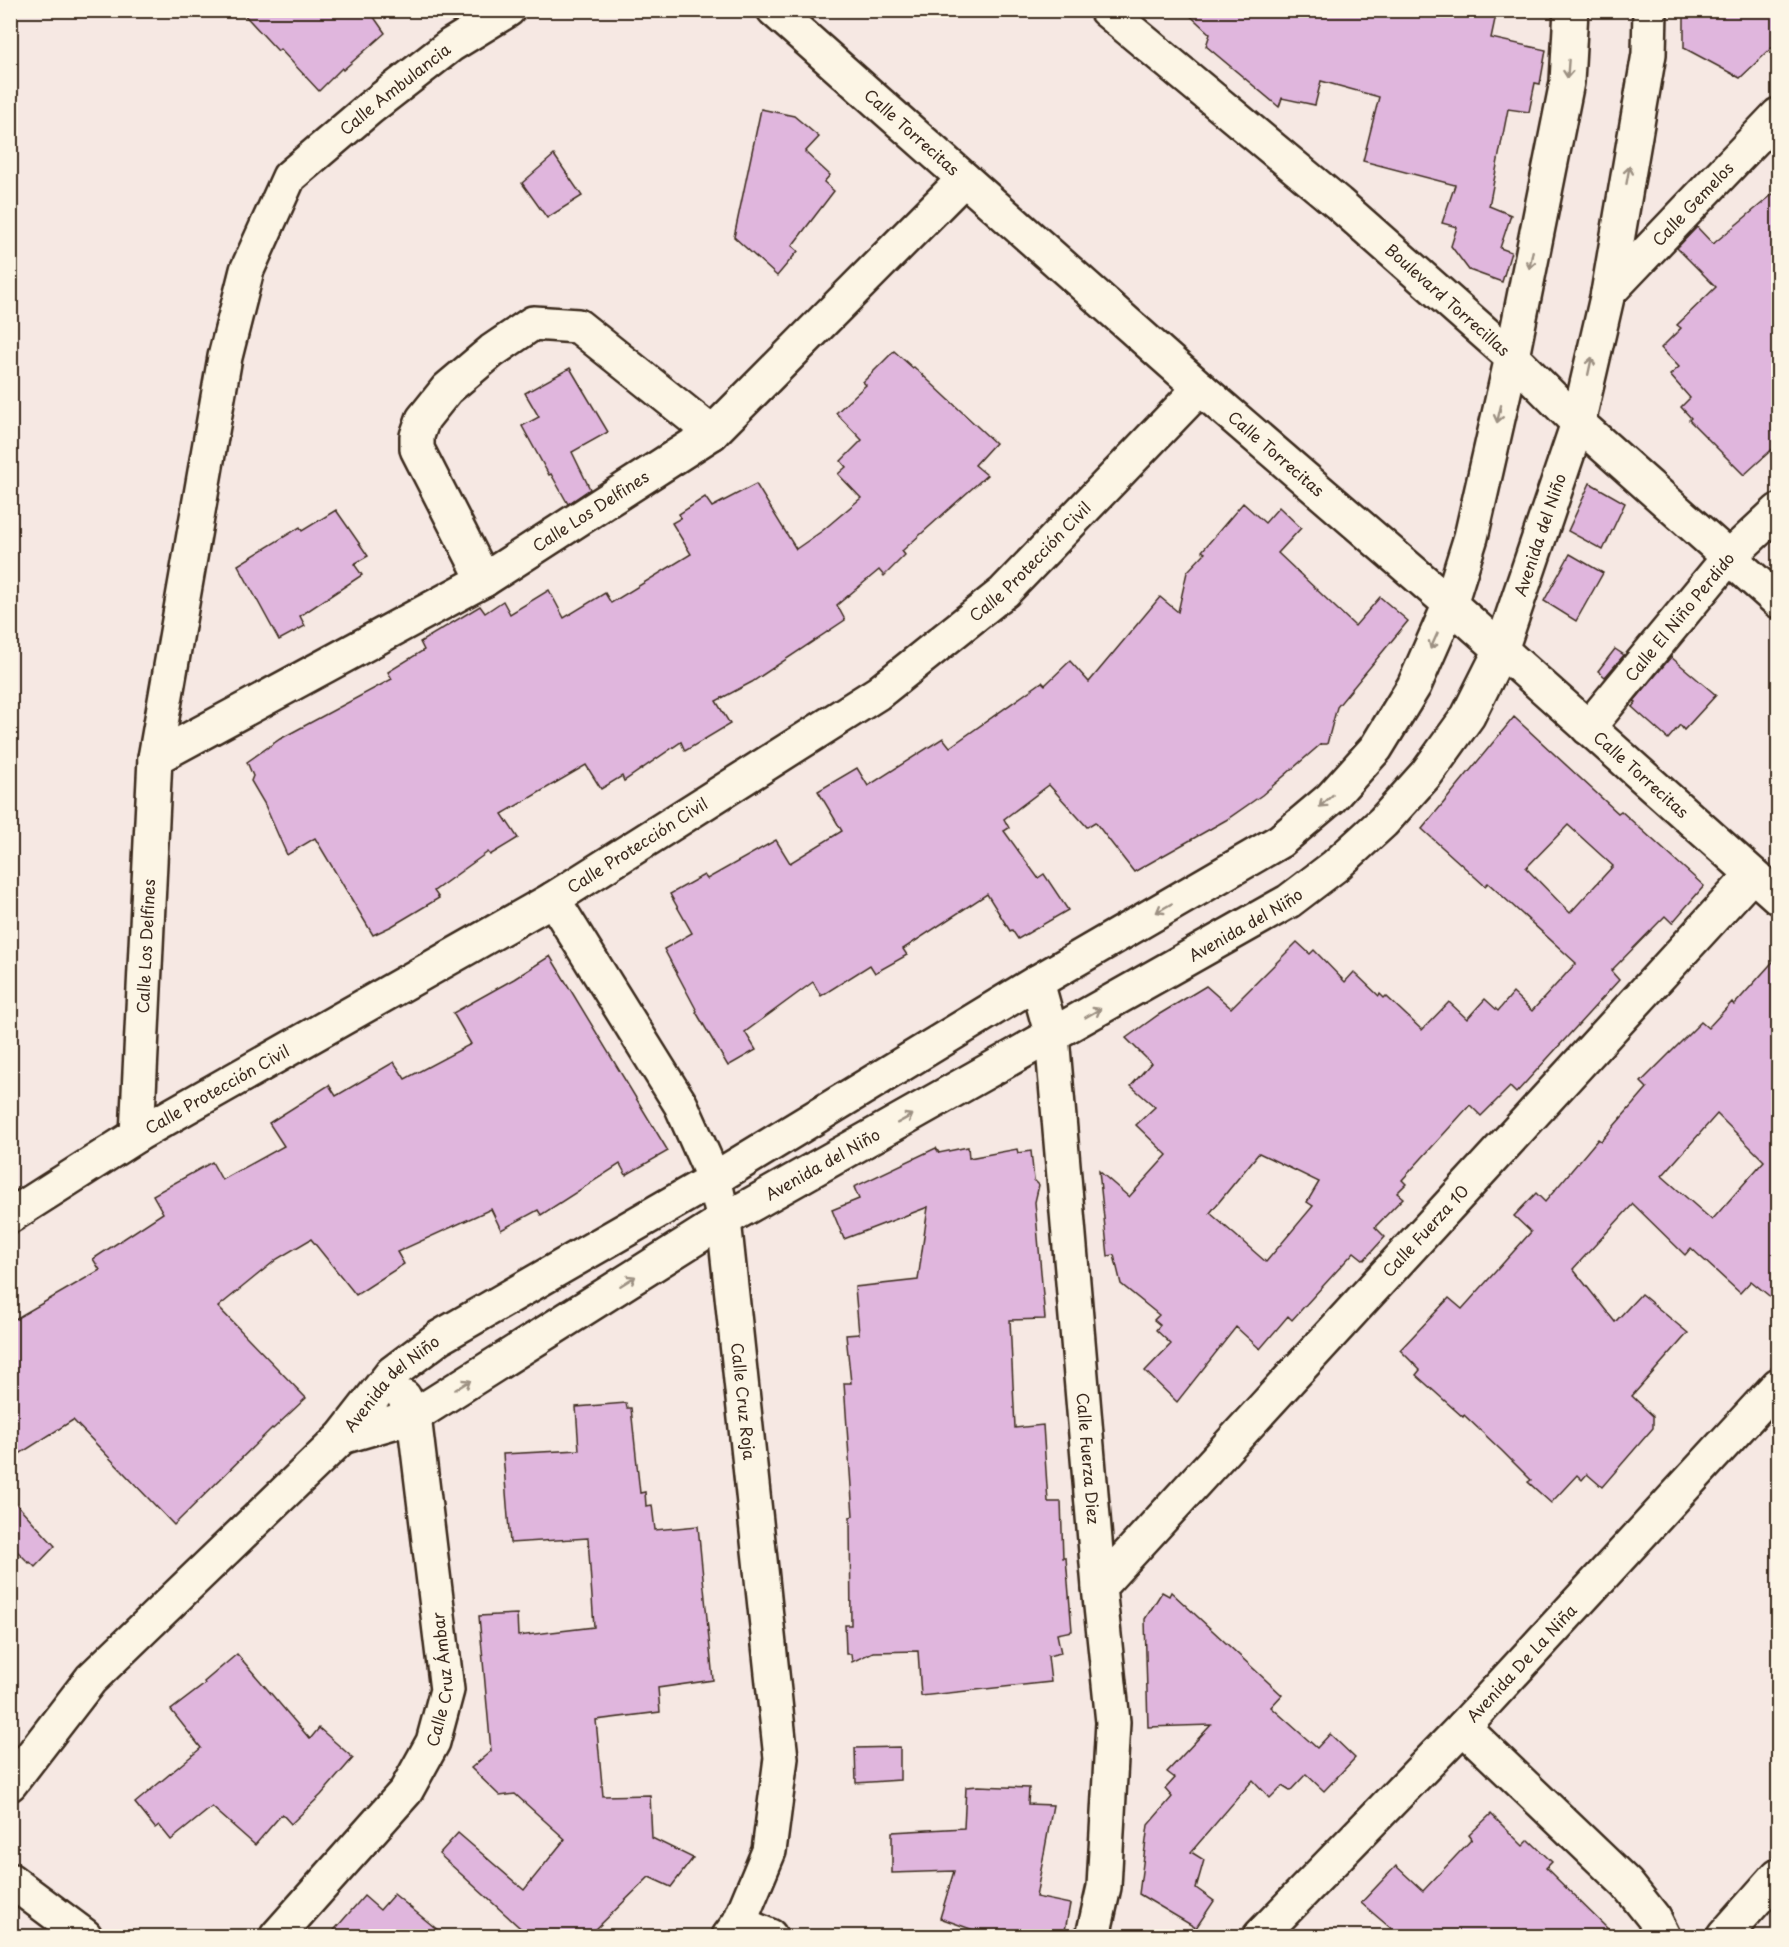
<svg xmlns="http://www.w3.org/2000/svg" width="1789" height="1947" font-family="'Playpen Sans',sans-serif">
	<style>
		.building { fill: #e0b6dd; stroke: #3b2a1e; stroke-width: 1.5; fill-rule: evenodd }
		.lines { fill: none; stroke-linecap: round; stroke-linejoin: round }
		.minor-casing { stroke: #3b2a1e; stroke-width: 38 }
		.minor { stroke: #fcf5e5; stroke-width: 33 }
		.oneway { stroke: #9c9082 }
		.labels { text-anchor: middle; stroke-width: 4.5; stroke-linejoin: round; paint-order: stroke }
		.street-label { font-size: 16px; fill: #3b2a1e; stroke: #fcf5e5 }
	</style>
	<rect width="100%" height="100%" fill="#f6e8e3"/>
	<filter id="ink" filterUnits="userSpaceOnUse"><feTurbulence type="fractalNoise" baseFrequency=".0167" numOctaves="2"/><feDisplacementMap in="SourceGraphic" scale="12" xChannelSelector="R" yChannelSelector="G"/><feConvolveMatrix kernelMatrix="1 2 1 2 8 2 1 2 1" color-interpolation-filters="sRGB"/></filter>
	<g filter="url(#ink)">
		<!-- building -->
		<g class="building">
			<polygon points="240,10 369,10 385,33 343,70 342,68 319,91 280,49 278,51"/>
			<polygon points="1184,10 1497,10 1491,38 1546,50 1540,84 1535,83 1529,112 1508,109 1489,206 1511,215 1500,248 1511,252 1502,282 1469,270 1451,246 1457,227 1442,223 1455,185 1363,161 1379,97 1321,81 1315,105 1282,98 1279,107 1206,46 1210,34"/>
			<polygon points="1684,10 1779,10 1779,41 1740,78 1684,48"/>
			<polygon points="761,109 794,116 819,137 805,152 830,175 824,182 834,191 792,246 798,251 777,276 734,237"/>
			<polygon points="554,155 582,196 547,218 522,183"/>
			<polygon points="1779,189 1779,443 1744,475 1689,420 1691,418 1681,407 1690,398 1670,375 1679,367 1661,348 1681,328 1677,325 1716,287 1677,248 1697,227 1713,244"/>
			<polygon points="894,351 913,368 914,367 995,443 975,465 987,475 902,551 905,555 884,576 879,570 837,605 845,620 752,682 716,701 730,724 685,751 681,742 624,781 622,776 601,789 586,765 502,814 518,838 490,855 488,852 434,891 439,898 392,926 373,935 315,838 287,855 264,803 251,781 253,776 247,762 280,739 392,679 388,672 424,650 420,642 480,606 485,613 503,601 510,614 549,590 564,618 605,593 611,603 691,554 672,523 681,518 679,514 705,497 712,507 756,484 796,549 822,531 861,498 838,474 846,467 841,461 862,440 836,413 866,385 863,382"/>
			<polygon points="570,368 608,432 572,452 590,489 568,504 551,474 549,475 522,426 539,417 525,393"/>
			<polygon points="1590,483 1625,503 1603,550 1568,531"/>
			<polygon points="1243,503 1265,523 1279,507 1301,528 1278,553 1355,626 1380,597 1408,621 1337,707 1327,744 1321,744 1262,795 1226,820 1134,872 1095,822 1087,827 1049,785 1004,819 1009,828 1004,831 1038,878 1044,874 1068,910 1018,939 1012,930 1010,931 987,894 903,949 907,955 875,973 870,965 821,996 813,982 745,1032 756,1050 728,1066 696,1012 697,1011 664,949 692,933 670,894 704,875 707,879 776,840 790,863 842,831 818,791 857,768 868,786 943,738 950,747 1042,682 1045,685 1070,661 1089,682 1160,597 1178,612 1187,572 1205,553 1202,551"/>
			<polygon points="336,510 368,556 354,564 362,575 300,616 305,626 279,640 238,565 300,527 302,531"/>
			<polygon points="1570,554 1603,573 1576,621 1544,601"/>
			<polygon points="1615,649 1624,655 1605,677 1598,671"/>
			<polygon points="1671,657 1716,695 1684,730 1680,725 1668,739 1632,707 1636,702 1634,701"/>
			<path d="M1514,717L1618,813L1621,811L1704,886L1672,923L1665,916L1611,971L1619,980L1516,1093L1510,1087L1481,1116L1470,1105L1402,1180L1406,1184L1397,1193L1403,1198L1375,1227L1385,1237L1364,1260L1354,1252L1292,1320L1288,1316L1260,1349L1236,1327L1177,1402L1145,1371L1171,1344L1156,1330L1160,1325L1154,1320L1159,1315L1121,1284L1114,1255L1108,1256L1099,1171L1129,1197L1167,1155L1136,1125L1155,1107L1131,1086L1151,1063L1126,1038L1158,1015L1206,986L1231,1008L1297,942L1310,954L1314,950L1345,982L1354,972L1379,996L1380,994L1384,998L1386,996L1422,1030L1449,1002L1467,1019L1485,999L1498,1011L1513,993L1532,1011L1576,963L1488,883L1485,886L1422,829ZM1568,825L1613,866L1570,913L1526,868ZM1259,1153L1319,1182L1307,1202L1313,1206L1266,1262L1210,1213Z"/>
			<path d="M1779,955V1304L1751,1281L1740,1293L1691,1248L1685,1255L1633,1204L1573,1269L1615,1322L1641,1294L1688,1333L1632,1396L1653,1416V1428L1602,1487L1587,1474L1582,1480L1577,1475L1551,1503L1528,1482L1531,1480L1501,1450L1464,1415L1463,1417L1416,1375L1420,1370L1400,1350L1449,1298L1462,1309L1531,1232L1514,1216L1536,1193L1545,1202L1598,1139L1601,1141L1647,1088L1641,1082L1701,1022L1708,1028L1732,1002L1734,1005ZM1717,1114L1764,1161L1712,1220L1662,1176Z"/>
			<polygon points="550,956 668,1151 626,1175 620,1164 541,1215 538,1210 501,1230 491,1209 397,1252 404,1264 356,1295 311,1239 277,1259 218,1307 306,1398 273,1429 272,1428 174,1525 73,1420 10,1460 10,1322 100,1270 93,1259 163,1213 153,1195 212,1162 222,1180 284,1146 269,1123 329,1085 336,1096 394,1062 405,1079 471,1044 453,1013 514,979"/>
			<polygon points="968,1147 969,1158 1017,1149 1018,1153 1031,1151 1034,1180 1039,1185 1035,1202 1045,1319 1010,1320 1015,1428 1043,1425 1048,1502 1061,1502 1063,1558 1066,1558 1072,1631 1057,1634 1061,1653 1048,1656 1051,1682 921,1696 918,1651 873,1652 852,1662 851,1654 846,1654 845,1625 851,1625 850,1517 853,1516 844,1383 851,1383 846,1335 859,1334 855,1287 918,1280 928,1207 844,1239 832,1210 859,1199 854,1187 936,1148 939,1153"/>
			<polygon points="626,1403 627,1408 631,1408 640,1493 645,1492 646,1506 652,1505 655,1530 698,1526 713,1680 658,1688 660,1712 596,1720 603,1796 650,1795 652,1838 693,1858 671,1887 649,1877 589,1936 529,1936 439,1854 458,1833 524,1890 565,1839 515,1794 500,1796 471,1768 491,1751 479,1616 517,1614 518,1636 594,1627 588,1538 510,1543 503,1454 579,1450 576,1407"/>
			<polygon points="10,1497 55,1546 35,1567 30,1562 29,1563 10,1544"/>
			<polygon points="1162,1592 1169,1596 1171,1592 1282,1695 1271,1707 1317,1748 1330,1734 1355,1758 1324,1791 1306,1774 1290,1791 1282,1786 1270,1798 1253,1780 1191,1852 1204,1860 1196,1888 1214,1901 1196,1928 1139,1894 1148,1825 1172,1797 1165,1789 1175,1778 1167,1772 1211,1725 1148,1727 1145,1619"/>
			<polygon points="237,1654 310,1739 319,1728 353,1758 321,1795 291,1824 282,1814 255,1845 212,1807 171,1840 159,1825 155,1828 135,1803 201,1748 171,1710 205,1684 204,1682"/>
			<polygon points="900,1747 900,1780 856,1783 855,1748"/>
			<polygon points="978,1786 1029,1788 1028,1804 1053,1805 1036,1897 1070,1904 1064,1936 990,1936 940,1918 954,1871 892,1873 892,1832 964,1828 966,1787"/>
			<polygon points="1491,1814 1523,1846 1529,1840 1552,1862 1546,1868 1615,1936 1400,1936 1361,1903 1396,1866 1423,1891 1472,1839 1469,1835"/>
			<polygon points="394,1894 445,1936 329,1936 364,1896 380,1910"/>
		</g>
		<g class="lines">
			<!-- minor casing -->
			<g class="minor-casing">
				<g id="minor">
					<path id="s1" d="M774,10L1200,388L1450,604L1778,897"/>
					<path id="s2" d="M1106,10L1338,203L1512,357L1578,423L1778,601"/>
					<path id="s3" d="M1608,293L1778,115"/>
					<polyline points="484,580 417,449 417,436 423,419 447,389 492,351 533,323 578,326 712,433"/>
					<path id="s4" d="M1588,728L1729,557L1778,511"/>
					<path id="s5" d="M155,758L484,580L712,433L964,179"/>
					<path id="s6" d="M553,899L681,1105L714,1179L724,1220L781,1758L769,1851L739,1923L729,1936"/>
					<path id="s7" d="M1037,982L1052,1036L1099,1587L1113,1722L1104,1887L1093,1936"/>
					<path id="s8" d="M137,1135L155,758L225,357L247,270L289,177L370,108L451,45L508,10"/>
					<path id="s9" d="M10,1216L137,1135L553,899L878,693L1004,592L1200,388"/>
					<path id="s10" d="M342,1437L414,1416L724,1220L1289,901L1335,866L1383,822L1427,773L1468,716L1501,650L1578,423L1608,293L1649,54L1650,10"/>
					<path id="s11" d="M1099,1587L1752,875"/>
					<polyline points="1463,1727 1627,1884 1654,1918 1663,1936"/>
					<path id="s12" d="M10,1784L91,1679L342,1437L392,1373L440,1337L714,1179L1037,982L1280,841L1331,798L1376,748L1414,686L1450,604L1471,537L1512,357L1567,82L1571,10"/>
					<polyline points="10,1880 85,1936"/>
					<polyline points="739,1923 770,1936"/>
					<path id="s13" d="M277,1936L406,1791L433,1742L447,1690L414,1416L404,1397"/>
					<path id="s14" d="M1260,1936L1463,1727L1778,1385"/>
					<polyline points="1724,1936 1778,1875"/>
				</g>
			</g>
			<!-- minor -->
			<use href="#minor" class="minor"/>
		</g>
		<!-- one-way arrows -->
		<defs><path id="oneway-shaft" d="M-6 0H5M1.5-3L5.5 0L1.5 3" fill="none" stroke-width="1.6" stroke-linecap="round" stroke-linejoin="round" transform="scale(1.5)"/></defs>
		<g class="oneway">
			<use href="#oneway-shaft" transform="translate(1568 69) rotate(94)"/>
			<use href="#oneway-shaft" transform="translate(1628 175) rotate(-80)"/>
			<use href="#oneway-shaft" transform="translate(1531 260) rotate(101)"/>
			<use href="#oneway-shaft" transform="translate(1590 366) rotate(-78)"/>
			<use href="#oneway-shaft" transform="translate(1499 414) rotate(103)"/>
			<use href="#oneway-shaft" transform="translate(1434 641) rotate(114)"/>
			<use href="#oneway-shaft" transform="translate(1326 801) rotate(138)"/>
			<use href="#oneway-shaft" transform="translate(1164 908) rotate(150)"/>
			<use href="#oneway-shaft" transform="translate(1093 1013) rotate(-30)"/>
			<use href="#oneway-shaft" transform="translate(905 1119) rotate(-29)"/>
			<use href="#oneway-shaft" transform="translate(628 1281) rotate(-32)"/>
			<use href="#oneway-shaft" transform="translate(463 1385) rotate(-32)"/>
		</g>
	</g>
	<g class="labels">
		<!-- street labels -->
		<g class="street-label">
			<text dy="6" stroke="none"><textPath href="#s8" startOffset="1114">Calle Ambulancia</textPath></text>
			<text dy="6" stroke="none"><textPath href="#s1" startOffset="184">Calle Torrecitas</textPath></text>
			<text dy="6" stroke="none"><textPath href="#s3" startOffset="123">Calle Gemelos</textPath></text>
			<text dy="6" stroke="none"><textPath href="#s2" startOffset="448">Boulevard Torrecillas</textPath></text>
			<text dy="6" stroke="none"><textPath href="#s1" startOffset="670">Calle Torrecitas</textPath></text>
			<text dy="6" stroke="none"><textPath href="#s5" startOffset="501">Calle Los Delfines</textPath></text>
			<text dy="6" stroke="none"><textPath href="#s10" startOffset="1545">Avenida del Niño</textPath></text>
			<text dy="6" stroke="none"><textPath href="#s9" startOffset="1215">Calle Protección Civil</textPath></text>
			<text dy="6" stroke="none"><textPath href="#s4" startOffset="144">Calle El Niño Perdido</textPath></text>
			<text dy="6" stroke="none"><textPath href="#s1" startOffset="1156">Calle Torrecitas</textPath></text>
			<text dy="6" stroke="none"><textPath href="#s9" startOffset="729">Calle Protección Civil</textPath></text>
			<text dy="6" stroke="none"><textPath href="#s10" startOffset="1041">Avenida del Niño</textPath></text>
			<text dy="6" stroke="none"><textPath href="#s8" startOffset="189">Calle Los Delfines</textPath></text>
			<text dy="6" stroke="none"><textPath href="#s9" startOffset="243">Calle Protección Civil</textPath></text>
			<text dy="6" stroke="none"><textPath href="#s10" startOffset="555">Avenida del Niño</textPath></text>
			<text dy="6" stroke="none"><textPath href="#s11" startOffset="483">Calle Fuerza 10</textPath></text>
			<text dy="6" stroke="none"><textPath href="#s12" startOffset="555">Avenida del Niño</textPath></text>
			<text dy="6" stroke="none"><textPath href="#s6" startOffset="548">Calle Cruz Roja</textPath></text>
			<text dy="6" stroke="none"><textPath href="#s7" startOffset="480">Calle Fuerza Diez</textPath></text>
			<text dy="6" stroke="none"><textPath href="#s14" startOffset="378">Avenida De La Niña</textPath></text>
			<text dy="6" stroke="none"><textPath href="#s13" startOffset="314">Calle Cruz Ámbar</textPath></text>
		</g>
	</g>
	<!-- margin -->
	<rect width="1789" height="1947" fill="none" stroke="#fcf5e5" stroke-width="36"/>
	<rect x="18" y="18" width="1753" height="1911" fill="none" stroke="#3b2a1e" stroke-width="2" filter="url(#ink)"/>
</svg>
